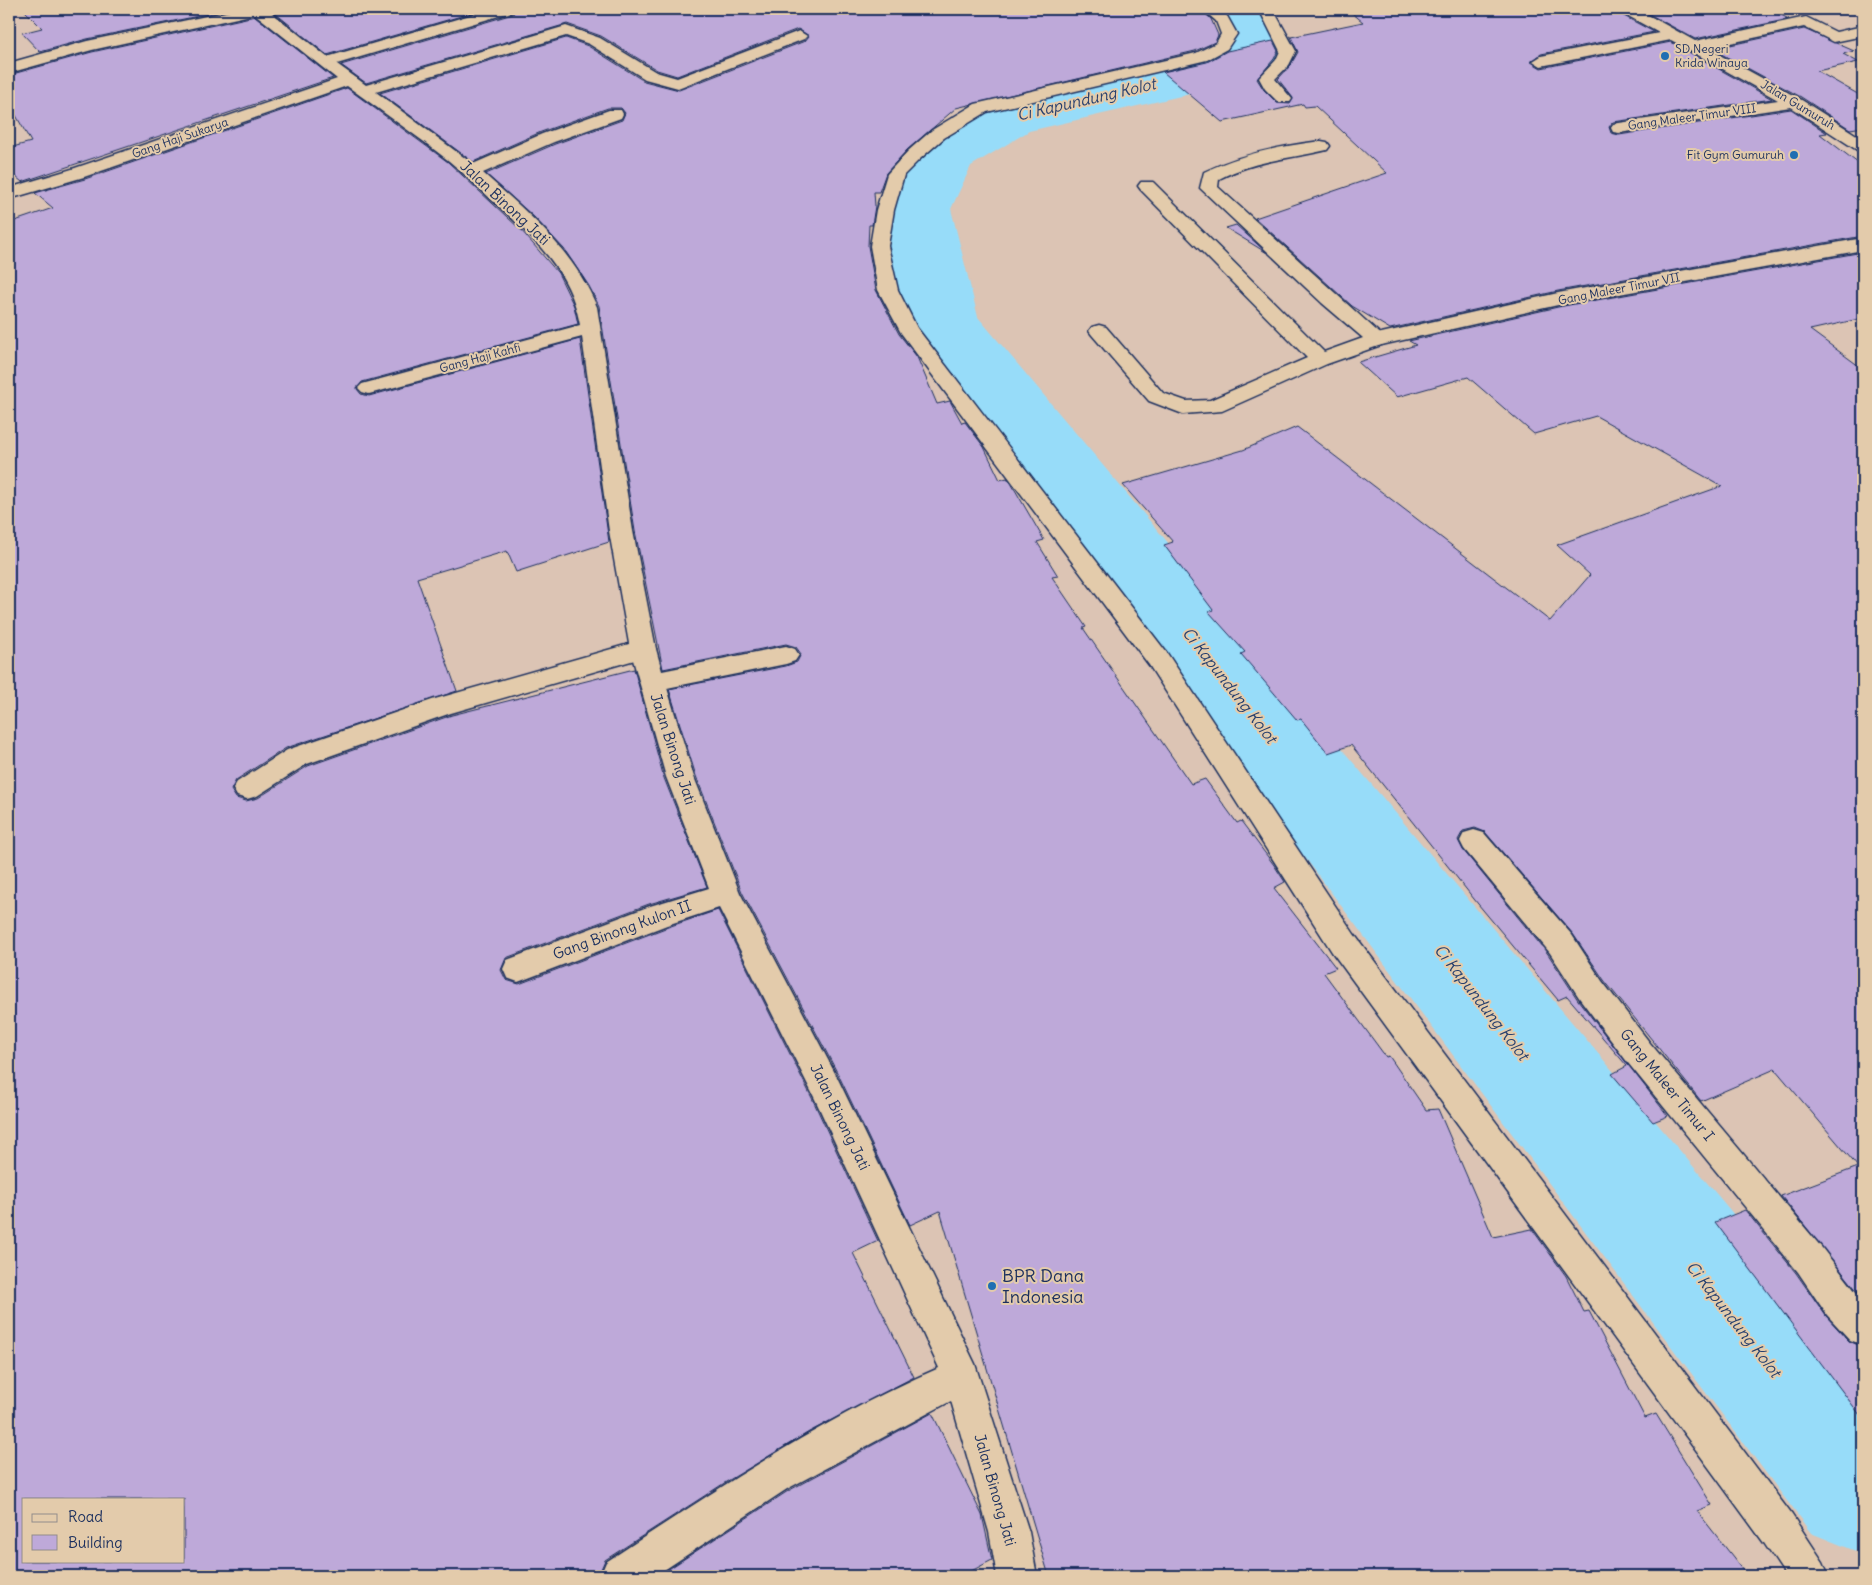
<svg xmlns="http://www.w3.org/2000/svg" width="1872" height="1585" font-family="Delius,sans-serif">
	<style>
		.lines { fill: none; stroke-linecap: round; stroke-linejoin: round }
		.river { fill: #97dcf9; fill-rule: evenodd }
		.building { fill: #bea9d9; stroke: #1b2f5e; fill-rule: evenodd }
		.lane-casing { stroke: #1b2f5e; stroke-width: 3 }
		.street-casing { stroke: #1b2f5e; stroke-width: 3 }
		.lane { fill: #e3cbab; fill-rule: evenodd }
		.street { fill: #e3cbab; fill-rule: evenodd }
		.poi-dot { fill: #1f6fb2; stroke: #e3cbab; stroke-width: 2 }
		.labels { text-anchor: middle; stroke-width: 4; stroke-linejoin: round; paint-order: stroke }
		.far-poi-label { font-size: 12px; fill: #1b2f5e; stroke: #e3cbab; text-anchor: start }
		.far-street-label { font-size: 12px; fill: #1b2f5e; stroke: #e3cbab }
		.street-label { font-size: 15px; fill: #1b2f5e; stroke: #e3cbab }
		.water-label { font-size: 16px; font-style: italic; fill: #27406e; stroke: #e3cbab }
		.near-poi-label { font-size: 18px; fill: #1b2f5e; stroke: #e3cbab; text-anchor: start }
	</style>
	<rect width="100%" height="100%" fill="#dcc4b4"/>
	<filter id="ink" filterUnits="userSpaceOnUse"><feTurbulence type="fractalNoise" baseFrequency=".02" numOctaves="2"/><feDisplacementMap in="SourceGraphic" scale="10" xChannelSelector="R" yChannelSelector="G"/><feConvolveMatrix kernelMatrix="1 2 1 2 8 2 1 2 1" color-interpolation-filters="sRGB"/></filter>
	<g filter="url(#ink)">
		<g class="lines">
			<!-- river -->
			<polygon class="river" points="1214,9 1272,9 1286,42 1279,58 1270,71 1233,84 1029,131 971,166 951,209 978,317 1863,1368 1863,1554 1811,1533 903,321 881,209 920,141 985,103 1194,56 1224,46 1226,42 1219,17"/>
		</g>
		<!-- building -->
		<g class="building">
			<polygon points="23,9 232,9 87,39 40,52 22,33 42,28"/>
			<polygon points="270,9 485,9 327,55"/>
			<polygon points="516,9 1200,9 1211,19 1218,35 1215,42 1195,51 956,108 907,150 886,173 879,192 874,192 875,206 872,225 869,225 868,246 876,290 899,334 917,357 937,404 950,401 962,423 965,422 984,447 1000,480 1007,478 1011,483 1044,540 1037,542 1058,576 1052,577 1086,627 1083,628 1191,784 1205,779 1237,823 1241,821 1274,865 1285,882 1274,888 1336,968 1324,973 1386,1057 1389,1056 1426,1110 1438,1109 1493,1237 1532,1229 1566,1276 1584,1312 1589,1311 1645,1418 1656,1414 1712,1505 1697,1511 1748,1576 1049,1576 940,1211 910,1225 839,1076 742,892 696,776 669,689 786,666 797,662 801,654 796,647 786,644 663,669 635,531 599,306 589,286 564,249 534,217 486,174 555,144 622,120 625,113 621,108 608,108 541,132 473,162 380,93 566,38 588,46 644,81 679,90 805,41 809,36 798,29 677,76 657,70 601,36 567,24 366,83 341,65 513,14"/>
			<polygon points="1347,9 1617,9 1620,14 1654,32 1541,54 1531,62 1541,68 1671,42 1772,99 1613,122 1609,127 1611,133 1619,135 1791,109 1827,133 1820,134 1863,167 1863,236 1558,291 1390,329 1352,306 1255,218 1387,173 1315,106 1305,107 1303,104 1222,122 1163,72 1207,62 1227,51 1273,41 1278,51 1274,59 1257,79 1264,90 1277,103 1290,104 1293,98 1278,79 1290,66 1298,52 1291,37 1363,22"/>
			<polygon points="1640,9 1769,9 1789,19 1695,39"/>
			<polygon points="255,16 333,78 22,182 9,171 9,148 31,142 9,103 9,75 92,52"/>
			<polygon points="1804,29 1854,51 1843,54 1858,62 1817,71 1863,97 1863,127 1850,129 1801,97 1712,49"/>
			<path d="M347,88L448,162L521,230L558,273L574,306L578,324L362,382L357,389L361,394L369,396L580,339L609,542L516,572L507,551L417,578L457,691L286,748L236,780L231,790L236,798L246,801L258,798L308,766L452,715L634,669L664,778L707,887L649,904L506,958L501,970L506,980L519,984L668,927L718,910L812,1098L878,1241L853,1253L914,1377L809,1432L726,1482L605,1560L598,1576H9V223L53,208L35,193L85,179ZM24,1499H184V1561H24Z"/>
			<polygon points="1236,225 1267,253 1226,228"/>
			<polygon points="1863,252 1863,318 1810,330 1863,369 1863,1298 1781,1196 1858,1167 1775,1069 1701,1101 1604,980 1573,934 1485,832 1475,828 1463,831 1458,840 1463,850 1548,954 1578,1000 1668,1116 1653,1122 1612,1074 1627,1066 1567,996 1558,1000 1478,904 1351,745 1328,753 1301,719 1297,720 1241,654 1245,652 1209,612 1213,610 1164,545 1173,542 1123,485 1243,450 1297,427 1550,621 1590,575 1557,545 1722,486 1596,416 1534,434 1468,377 1397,397 1358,362 1416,345 1409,341 1558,307"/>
			<polygon points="1745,1210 1796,1273 1826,1316 1849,1341 1863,1347 1863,1419 1715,1222"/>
			<polygon points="932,1413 982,1515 992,1560 962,1576 658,1576 788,1491"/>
		</g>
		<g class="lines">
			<!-- lane casing -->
			<g class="lane-casing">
				<g id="lane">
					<path d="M1321,141L1327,142L1330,146L1327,150C1289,159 1255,160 1219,179L1218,187L1387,340L1384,344L1327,364L1222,411L1183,414L1149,401L1092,335L1089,331L1092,327L1099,325L1106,327L1163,393L1186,401L1210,400L1307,358L1141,190L1138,186L1141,182H1153L1324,352L1363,338L1322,303L1200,188L1204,172C1241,154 1280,146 1321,141Z"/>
					<polygon points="643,640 652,643 656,649 652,655 451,713 307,764 257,796 247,799 237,796 233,789 237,782 287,750 435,699"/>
				</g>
			</g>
			<!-- street casing -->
			<g class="street-casing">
				<g id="street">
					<path d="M240,9H267L327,57L491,9H514L512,12L337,64L366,85L566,26L600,38L656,72L677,78L794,33L799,31L807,36L804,39L678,88L645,79L589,44L566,36L376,92L473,164L542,134L609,110H621L623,114L621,118L554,142L483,173C528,213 573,250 597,307L633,531L656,649L662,671L786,646L795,649L799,655L795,661L786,664L667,688L694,777L740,893L837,1077L975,1364L1029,1532L1037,1576H997L989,1532L951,1401L787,1489L655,1576H600L606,1562C713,1492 821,1419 939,1368L814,1097L719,908L667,925L518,982L507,978L503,969L507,960L650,906L709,888L666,777L630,649L609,531L582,337L369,394L362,392L358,388L362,384L580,325C571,271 533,237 494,202C479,188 465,174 449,161C416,135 381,111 347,86L84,177L9,199V188L72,169L337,79L255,14L92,50L9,73V63L87,41Z"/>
					<polygon points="1202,9 1218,9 1227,16 1237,34 1227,49 1207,60 987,112 944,138 920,159 904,175 894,210 888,246 898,290 917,328 1167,653 1354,934 1792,1515 1823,1562 1829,1576 1786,1576 1764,1543 1332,952 1149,665 901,333 878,290 870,246 876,210 887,174 908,151 932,130 975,104 1196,53 1216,43 1221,34 1216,21"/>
					<polygon points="1259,9 1273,9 1296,51 1289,65 1275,79 1292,99 1290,102 1278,102 1265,89 1259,78 1276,60 1280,51"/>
					<polygon points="1619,9 1637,9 1695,41 1806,17 1836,32 1863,26 1863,36 1834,42 1804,27 1707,48 1800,99 1863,139 1863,151 1857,150 1791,107 1619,133 1613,132 1611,128 1613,124 1619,123 1778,100 1671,40 1541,66 1533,61 1541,56 1659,33 1621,12"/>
					<polygon points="1863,238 1863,250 1558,305 1377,346 1370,344 1367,340 1370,336 1377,334 1558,293"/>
					<polygon points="1474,830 1484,833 1572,935 1602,981 1650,1043 1822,1248 1863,1301 1863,1345 1850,1340 1827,1315 1798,1272 1628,1063 1580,999 1550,953 1464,849 1460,841 1464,833"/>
				</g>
			</g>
			<!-- lane -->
			<use href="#lane" class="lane"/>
			<!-- street -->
			<use href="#street" class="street"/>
		</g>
	</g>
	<!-- markers -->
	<g class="poi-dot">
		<circle cx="1665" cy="56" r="5"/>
		<circle cx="1794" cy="155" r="5"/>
		<circle cx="992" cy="1286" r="5"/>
	</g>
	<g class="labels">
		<!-- far-poi labels -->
		<g class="far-poi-label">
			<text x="1675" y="53">SD Negeri<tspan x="1675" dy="14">Krida Winaya</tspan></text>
			<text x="1784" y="159" text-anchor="end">Fit Gym Gumuruh</text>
		</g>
		<!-- far-street labels -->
		<g class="far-street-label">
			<text transform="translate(1798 105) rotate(31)" y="4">Jalan Gumuruh</text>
			<text transform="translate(1692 117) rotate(-8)" y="4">Gang Maleer Timur VIII</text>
			<text transform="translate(180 138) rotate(-19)" y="4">Gang Haji Sukarya</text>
			<text transform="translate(1619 289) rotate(-11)" y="4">Gang Maleer Timur VII</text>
			<text transform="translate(480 358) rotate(-15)" y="4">Gang Haji Kahfi</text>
		</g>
		<!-- street labels -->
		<g class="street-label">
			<text transform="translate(505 203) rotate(43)" y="5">Jalan Binong Jati</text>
			<text transform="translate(673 749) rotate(72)" y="5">Jalan Binong Jati</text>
			<text transform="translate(622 930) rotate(-20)" y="5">Gang Binong Kulon II</text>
			<text transform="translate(1667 1085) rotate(51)" y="5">Gang Maleer Timur I</text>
			<text transform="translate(840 1117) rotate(64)" y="5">Jalan Binong Jati</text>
			<text transform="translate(995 1490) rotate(74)" y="5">Jalan Binong Jati</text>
		</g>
		<!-- water labels -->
		<g class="water-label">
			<text transform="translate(1086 99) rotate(-13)" y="6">Ci Kapundung Kolot</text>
			<text transform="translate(1230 685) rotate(52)" y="6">Ci Kapundung Kolot</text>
			<text transform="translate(1482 1002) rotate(52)" y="6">Ci Kapundung Kolot</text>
			<text transform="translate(1734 1319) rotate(52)" y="6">Ci Kapundung Kolot</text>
		</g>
		<!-- near-poi labels -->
		<g class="near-poi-label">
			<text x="1002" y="1282">BPR Dana<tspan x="1002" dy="21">Indonesia</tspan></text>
		</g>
	</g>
	<!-- margin -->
	<rect width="1872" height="1585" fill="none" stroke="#e3cbab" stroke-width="30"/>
	<rect x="15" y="15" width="1842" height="1555" fill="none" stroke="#1b2f5e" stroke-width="2" filter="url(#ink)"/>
	<!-- legend -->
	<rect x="22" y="1498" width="162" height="65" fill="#e3cbab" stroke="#938d8c"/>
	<rect x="32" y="1514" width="25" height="8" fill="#e3cbab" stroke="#938d8c"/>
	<text x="68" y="1522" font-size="15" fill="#1b2f5e">Road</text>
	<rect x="32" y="1535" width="25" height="15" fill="#bea9d9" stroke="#938d8c"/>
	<text x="68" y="1548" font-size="15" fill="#1b2f5e">Building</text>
</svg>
